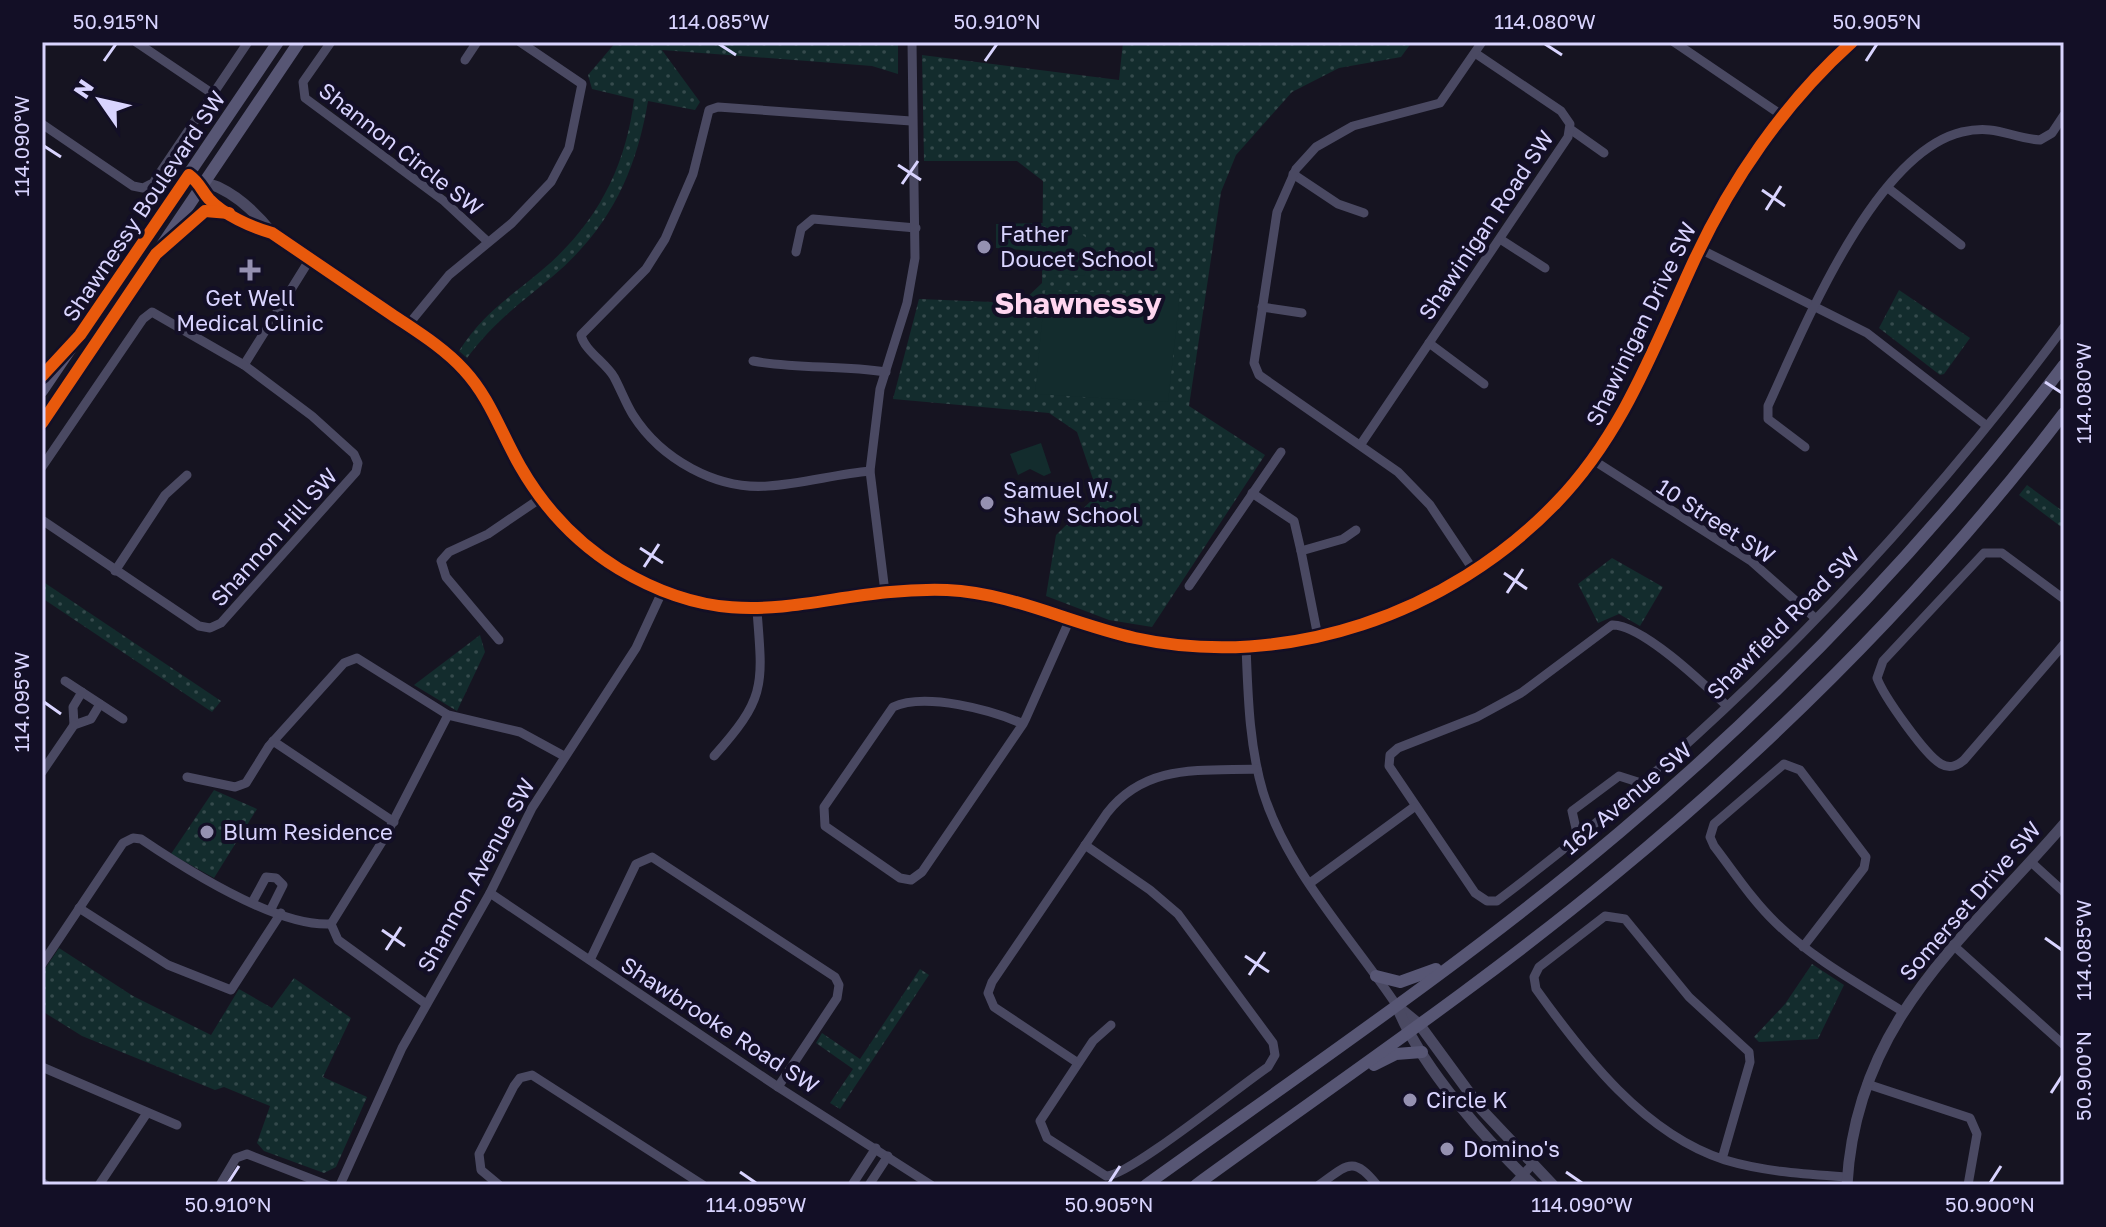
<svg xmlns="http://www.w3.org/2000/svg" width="2106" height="1227" font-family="'Golos Text',sans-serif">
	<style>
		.park { fill: url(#park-dots) }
		.garden { fill: #132c2d }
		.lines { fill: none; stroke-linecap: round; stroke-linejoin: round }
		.minor { stroke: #4a4962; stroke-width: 9 }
		.tertiary { stroke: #4a4962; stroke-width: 11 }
		.secondary { stroke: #575674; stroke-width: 12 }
		.cycleway-casing { stroke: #130f26; stroke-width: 17 }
		.cycleway { stroke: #e8590c; stroke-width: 12 }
		.ticks { fill: none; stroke: #d9d4ff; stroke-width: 3 }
		.poi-dot { fill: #9591b1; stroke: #130f26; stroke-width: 3 }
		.labels { text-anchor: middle; stroke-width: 8; stroke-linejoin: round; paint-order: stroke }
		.street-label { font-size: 22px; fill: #d9d4ff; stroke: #130f26 }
		.poi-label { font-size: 22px; fill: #d9d4ff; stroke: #130f26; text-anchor: start }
		.district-label { font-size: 30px; font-weight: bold; fill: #ffd6f0; stroke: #130f26 }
		.neatline { fill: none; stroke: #d9d4ff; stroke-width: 3 }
		.ticks-label { font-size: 20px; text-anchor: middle; fill: #d9d4ff }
	</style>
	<defs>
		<pattern id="park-dots" width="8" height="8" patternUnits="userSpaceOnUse" patternTransform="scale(2)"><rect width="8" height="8" fill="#132c2d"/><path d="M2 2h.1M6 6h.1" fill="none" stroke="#354a4c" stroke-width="1.8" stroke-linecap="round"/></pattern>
	</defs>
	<rect width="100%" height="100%" fill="#161421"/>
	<!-- park -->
	<g class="park">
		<path d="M616,42H898V74L872,66L662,50L700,102L695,110L648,101C636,173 609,229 552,277C519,304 493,323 467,358L459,351C483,313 509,298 542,270C596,225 626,167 634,99L592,89L588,75Z"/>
		<polygon points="1123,42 1412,42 1401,57 1339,68 1292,92 1236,155 1221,192 1189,406 1265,455 1152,627 1109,620 1046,596 1056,535 1098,494 1077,432 1049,413 893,399 919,299 1021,303 1042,283 1043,181 1017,161 924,161 922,55 1119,80"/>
		<polygon points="1899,290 1970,338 1944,374 1940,375 1879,328"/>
		<polygon points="2027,485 2064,512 2064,529 2019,495"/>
		<polygon points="1612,558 1663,587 1640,626 1619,614 1598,623 1578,584"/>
		<polygon points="42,581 221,701 212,712 42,598"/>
		<polygon points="480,635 485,652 457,711 414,685"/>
		<polygon points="214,790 257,809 214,878 171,854"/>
		<polygon points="59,948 133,996 211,1035 239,989 272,1008 294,978 351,1018 323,1077 367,1097 336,1167 324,1173 264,1151 257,1143 270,1106 224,1087 215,1090 82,1036 42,1011 42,973"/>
		<polygon points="1812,964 1844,985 1818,1039 1759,1042 1754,1037 1785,1004"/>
		<polygon points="920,969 929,975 840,1109 830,1103 853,1069 816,1043 822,1033 860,1059"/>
	</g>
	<!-- garden -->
	<g class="garden">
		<polygon points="1043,223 1043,269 1037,269 1033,251 996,248 996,224"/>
		<path d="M1069,231C1096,232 1093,259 1084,276L1054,274L1047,268L1046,241Z"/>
		<polygon points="1045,291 1180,294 1168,402 1035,394"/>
		<polygon points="1041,443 1051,473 1044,476 1030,469 1018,475 1010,454"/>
	</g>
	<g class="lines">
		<!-- minor -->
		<g class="minor">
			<polyline points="136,42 213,94"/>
			<polyline points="331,42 303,82 305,98 444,201 488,242"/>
			<polyline points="1674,42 1783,116"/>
			<polyline points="465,60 477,42"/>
			<polyline points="42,124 133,186 143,188 153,183 248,42"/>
			<polyline points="1570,129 1604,153"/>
			<polyline points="1293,174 1338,204 1364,213"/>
			<polyline points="1888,188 1961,245"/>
			<polyline points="1500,239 1545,268"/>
			<polyline points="1700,249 1867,333 1987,426"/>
			<polyline points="796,252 801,229 813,219 916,228"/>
			<polyline points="1262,307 1302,313"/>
			<polyline points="408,325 449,275 512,223 551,182 569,148 582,84 520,42"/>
			<polyline points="1429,343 1484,384"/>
			<path d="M753,361C797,369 841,365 886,372"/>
			<polyline points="244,365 310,259"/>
			<polyline points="1361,444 1568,137 1570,124 1561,111 1475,53"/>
			<path d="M1805,447L1768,419V406C1803,330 1874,153 1962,132C1997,124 2010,138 2040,140L2052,133L2064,115"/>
			<polyline points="1593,460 1751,561 1815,618"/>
			<polyline points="42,467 143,319 152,312 244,365 312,416 354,454 358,463 356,472 221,623 210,628 199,626 42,520"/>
			<path d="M870,471C836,474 802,484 768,486C716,490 661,459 633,415C626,404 621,390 614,377C606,363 584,350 581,335L646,269L665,239L693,174L709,110L718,107L911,121"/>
			<polyline points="1252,493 1294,521 1301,551"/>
			<polyline points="115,571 165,495 187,475"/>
			<polyline points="1474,571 1430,505 1398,472 1259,375 1254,363 1277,212 1296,169 1316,147 1353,126 1440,103 1482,42"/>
			<polyline points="1189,586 1281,452"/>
			<polyline points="885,592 870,471 880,389 907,303 915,258 912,42"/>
			<path d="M2064,599L2002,553H1984L1883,661L1877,678C1883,695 1925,755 1941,764C1950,769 1957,766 1964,760L2064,644"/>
			<polyline points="1318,637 1301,551 1343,539 1356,530"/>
			<polyline points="499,640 446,577 441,561 449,552 488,534 541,498"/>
			<path d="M1246,646C1248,695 1249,745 1263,792C1288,872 1351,937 1397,1006"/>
			<polyline points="65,681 123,719"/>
			<polyline points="82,692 73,707 74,725 91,719 100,704"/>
			<path d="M1727,706C1705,685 1642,624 1612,625L1521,693L1477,717L1398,748L1390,755L1389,766L1475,893L1487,901H1497C1712,739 1904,543 2064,327"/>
			<path d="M1023,724C992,710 925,692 893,707L824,807L825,826L900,878L911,880L922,872L1023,724L1026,718L1070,619"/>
			<polyline points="273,741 394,822"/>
			<path d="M714,756C766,698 763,686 757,611"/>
			<polyline points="42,772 74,725"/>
			<polyline points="187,777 235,787 246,783 269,746 344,663 357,658 448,715 520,732 564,756"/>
			<polyline points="1578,837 1572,811 1619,776 1641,783"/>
			<path d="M1085,845L1150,890L1178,914L1273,1043L1275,1055L1268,1067C1241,1085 1128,1177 1106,1176L1047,1138L1040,1121L1093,1041L1111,1025"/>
			<polyline points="2031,862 2064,892"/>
			<polyline points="1310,883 1414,807"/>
			<polyline points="490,893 778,1087 931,1185"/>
			<polyline points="253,901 266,877 276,878 283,885 271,909"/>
			<polyline points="79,908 168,965 231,990 281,913"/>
			<polyline points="1953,945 2064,1045"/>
			<path d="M1803,947L1864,868L1866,857L1800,770L1784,764L1714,824L1710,837L1714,846C1734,872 1752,900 1776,923C1813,959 1859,984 1902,1011"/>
			<polyline points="590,960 636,864 652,857 835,977 839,985 837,998 778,1087"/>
			<path d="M42,964L123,843L133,838L141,839C187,870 277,927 331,924"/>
			<polyline points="426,1004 338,940 331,924 385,837 448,715"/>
			<path d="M1078,1063L994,1007L988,993L992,982L1107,813C1146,763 1201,771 1257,769"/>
			<polyline points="42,1067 177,1125"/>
			<polyline points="1867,1084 1970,1118 1977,1134 1968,1185"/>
			<path d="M1722,1159L1750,1062L1749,1052L1689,997L1625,919L1605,916L1539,967L1534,977L1536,989C1584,1056 1644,1134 1725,1160C1765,1172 1806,1174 1847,1177"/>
			<polyline points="42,1182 46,1185"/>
			<polyline points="99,1185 147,1113"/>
			<polyline points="220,1185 236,1158 247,1154 327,1185"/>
			<polyline points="340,1185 402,1048 490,893 532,808 636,648 662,592"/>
			<polyline points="499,1185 481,1170 479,1154 514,1086 520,1078 532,1075 703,1185"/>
			<polyline points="852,1185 876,1148"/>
			<polyline points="869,1185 888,1156"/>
			<path d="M1319,1185C1347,1165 1353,1155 1377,1185"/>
			<polyline points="1513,1185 1532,1165"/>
		</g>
		<!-- tertiary -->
		<g class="tertiary">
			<path d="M189,175C199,182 207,183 218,187C239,197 258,215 272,233"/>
			<path d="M202,185C212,210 247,226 272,233C312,260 351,287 391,314C416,331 443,347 464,370C490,398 501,433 520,466C544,508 578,544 619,569C746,645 818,586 947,590C1013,593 1071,624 1135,638C1286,671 1449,614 1556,503C1622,435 1653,350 1692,265C1730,182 1784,103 1852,42"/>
			<polyline points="1397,1006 1419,1024 1482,1110 1553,1185"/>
			<path d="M1398,1009C1422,1068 1487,1141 1533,1185"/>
			<path d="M1847,1185C1856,1020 1965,939 2064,824"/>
		</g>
		<!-- secondary -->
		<g class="secondary">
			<polyline points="173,238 205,211 229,213"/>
			<polyline points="42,391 278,42"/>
			<polyline points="42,423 299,42"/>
			<polyline points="1376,976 1400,982 1436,969"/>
			<polyline points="1374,1065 1396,1054 1422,1052"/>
			<path d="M1146,1185C1306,1070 1470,959 1620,832C1785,693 1933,537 2064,365"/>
			<path d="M1196,1185C1336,1083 1480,986 1614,875C1780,738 1933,585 2064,413"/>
		</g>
		<!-- cycleway casing -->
		<g class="cycleway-casing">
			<g id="cycleway">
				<path d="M42,376L80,335L189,175C200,183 201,190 209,199C224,215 251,227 272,233C312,260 351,287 391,314C416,331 443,347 464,370C490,398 501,433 520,466C544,508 578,544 619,569C746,645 818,586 947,590C1013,593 1071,624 1135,638C1286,671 1449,614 1556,503C1622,435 1653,350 1692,265C1730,182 1784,103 1852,42"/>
				<polyline points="42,423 156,254 205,211 229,213"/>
			</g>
		</g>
		<!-- cycleway -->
		<use href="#cycleway" class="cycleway"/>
	</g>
	<!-- ticks -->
	<path class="ticks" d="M719,44L736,55M1545,44L1562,55M104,61L116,44M985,61L997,44M1866,61L1877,44M44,146L61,157M898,165L921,180M902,184L918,161M1762,190L1785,206M1766,210L1781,186M2045,382L2062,393M640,548L663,563M644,567L659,544M1504,573L1527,589M1507,593L1523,569M44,702L61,714M382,930L405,946M2045,938L2062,950M386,950L401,927M1245,956L1269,972M1249,975L1265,952M2051,1093L2062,1076M740,1172L756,1183M1566,1172L1582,1183M228,1183L239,1166M1109,1183L1120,1166M1990,1183L2001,1166"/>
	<!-- markers -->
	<g class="poi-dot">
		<circle cx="984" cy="247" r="8"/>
		<path d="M246 258h8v8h8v8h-8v8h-8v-8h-8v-8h8z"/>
		<circle cx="987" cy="503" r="8"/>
		<circle cx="207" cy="832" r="8"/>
		<circle cx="1410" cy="1100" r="8"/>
		<circle cx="1447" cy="1149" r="8"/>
	</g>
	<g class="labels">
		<!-- street labels -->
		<g class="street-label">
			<text transform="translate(401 149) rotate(38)" y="8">Shannon Circle SW</text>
			<text transform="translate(144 206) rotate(-56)" y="8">Shawnessy Boulevard SW</text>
			<text transform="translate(1486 225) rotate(-56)" y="8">Shawinigan Road SW</text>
			<text transform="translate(1641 324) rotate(-64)" y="8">Shawinigan Drive SW</text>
			<text transform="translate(1716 521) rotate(33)" y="8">10 Street SW</text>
			<text transform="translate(274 537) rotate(-48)" y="8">Shannon Hill SW</text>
			<text transform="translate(1783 623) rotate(-45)" y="8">Shawfield Road SW</text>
			<text transform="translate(1627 798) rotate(-40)" y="8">162 Avenue SW</text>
			<text transform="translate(476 875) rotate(-61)" y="8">Shannon Avenue SW</text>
			<text transform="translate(1970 901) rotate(-49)" y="8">Somerset Drive SW</text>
			<text transform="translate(720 1025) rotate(33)" y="8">Shawbrooke Road SW</text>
		</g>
		<!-- poi labels -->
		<g class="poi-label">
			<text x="1000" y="242">Father<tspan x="1000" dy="25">Doucet School</tspan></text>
			<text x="250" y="306" text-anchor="middle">Get Well<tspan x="250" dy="25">Medical Clinic</tspan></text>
			<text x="1003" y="498">Samuel W.<tspan x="1003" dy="25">Shaw School</tspan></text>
			<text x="223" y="840">Blum Residence</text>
			<text x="1426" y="1108">Circle K</text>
			<text x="1463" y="1157">Domino's</text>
		</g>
		<!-- district labels -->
		<g class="district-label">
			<text x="1078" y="314">Shawnessy</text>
		</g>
	</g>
	<!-- border -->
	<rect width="2106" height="1227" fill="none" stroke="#130f26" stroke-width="88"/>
	<!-- north arrow -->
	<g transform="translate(100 100) rotate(304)" stroke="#130f26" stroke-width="6" paint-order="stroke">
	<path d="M0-6L14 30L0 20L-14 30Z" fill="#d9d4ff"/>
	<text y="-12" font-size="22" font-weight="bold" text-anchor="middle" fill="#d9d4ff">N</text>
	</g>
	<rect x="44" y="44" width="2018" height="1139" class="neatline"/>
	<g class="ticks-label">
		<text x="116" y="29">50.915°N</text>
		<text x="719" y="29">114.085°W</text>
		<text x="997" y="29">50.910°N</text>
		<text x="1545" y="29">114.080°W</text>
		<text x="1877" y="29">50.905°N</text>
		<text transform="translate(22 146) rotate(-90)" y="7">114.090°W</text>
		<text transform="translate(2084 393) rotate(-90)" y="7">114.080°W</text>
		<text transform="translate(22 702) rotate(-90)" y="7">114.095°W</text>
		<text transform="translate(2084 950) rotate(-90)" y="7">114.085°W</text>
		<text transform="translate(2084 1076) rotate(-90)" y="7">50.900°N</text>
		<text x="228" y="1212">50.910°N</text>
		<text x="756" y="1212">114.095°W</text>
		<text x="1109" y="1212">50.905°N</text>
		<text x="1582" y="1212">114.090°W</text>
		<text x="1990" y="1212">50.900°N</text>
	</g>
</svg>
